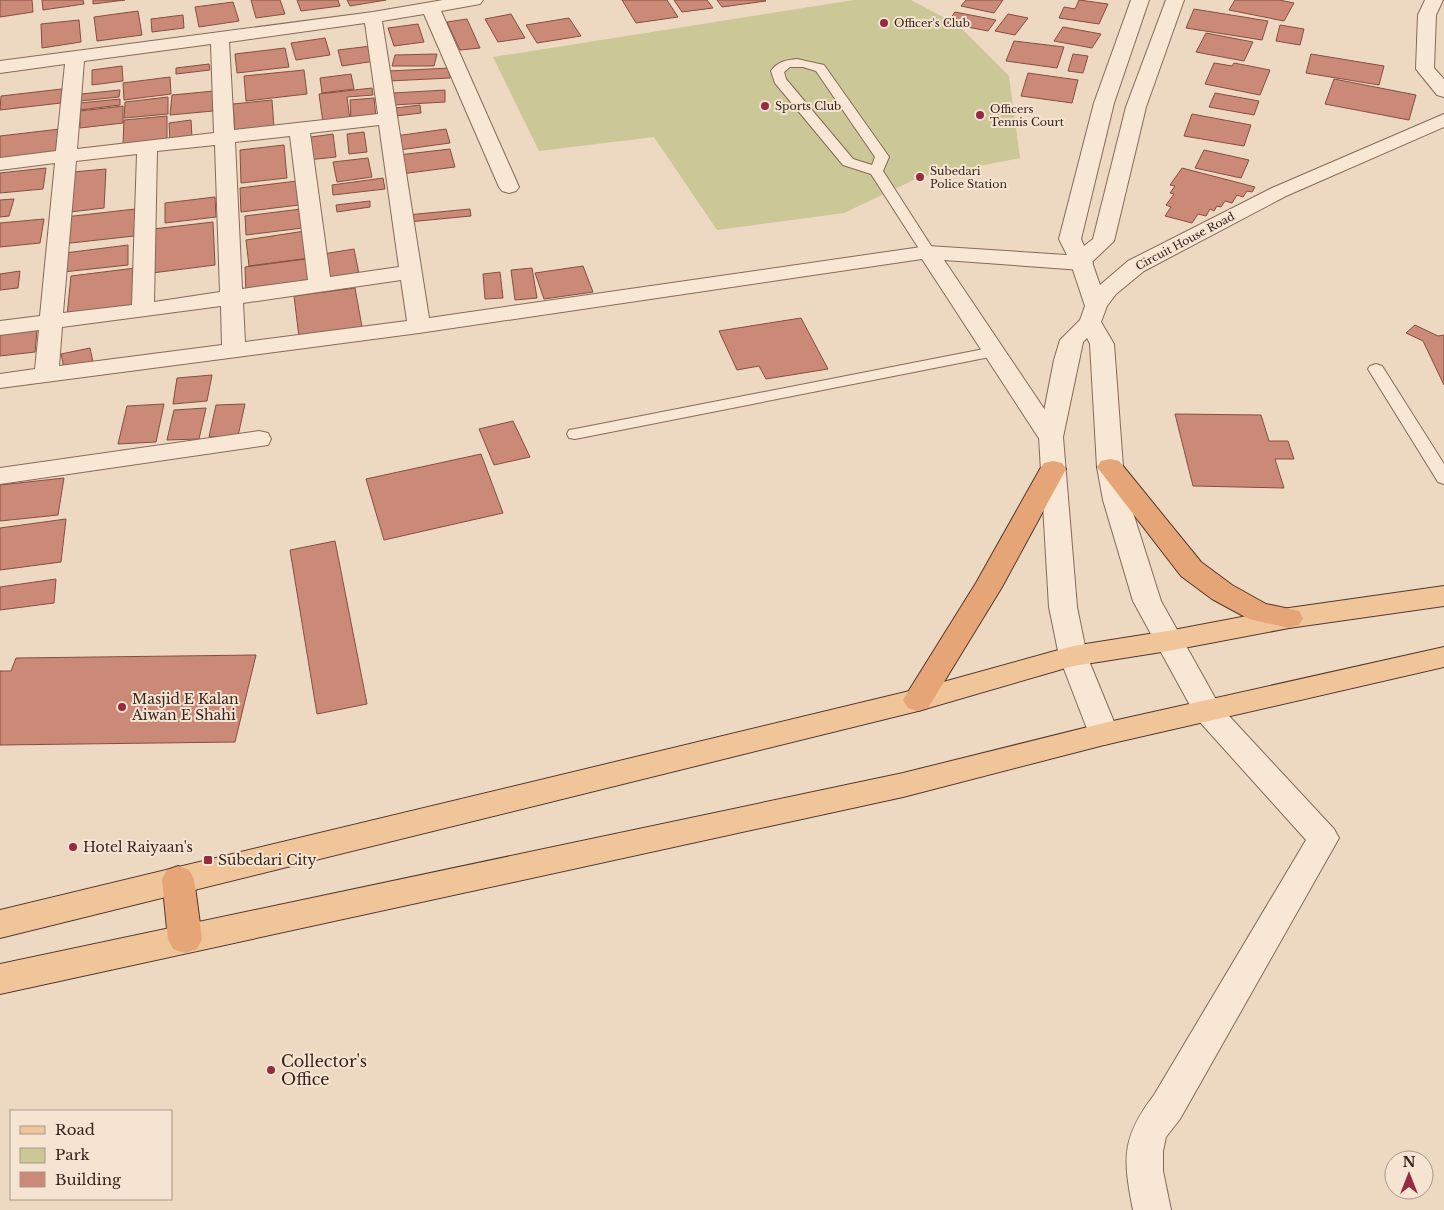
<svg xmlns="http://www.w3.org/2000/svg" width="1444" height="1210" font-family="'Libre Baskerville',serif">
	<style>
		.green { fill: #cbc796 }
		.building { fill: #cb8a78; stroke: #864e3f }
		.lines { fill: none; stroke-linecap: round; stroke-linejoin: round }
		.service-casing { stroke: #876959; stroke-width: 2 }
		.minor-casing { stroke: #876959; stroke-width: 2 }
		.tertiary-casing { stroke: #876959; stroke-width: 2 }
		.primary-casing { stroke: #54382e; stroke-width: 2 }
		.trunk-casing { stroke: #54382e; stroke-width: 2 }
		.service { fill: #f8e7d5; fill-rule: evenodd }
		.minor { fill: #f8e7d5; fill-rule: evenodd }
		.tertiary { fill: #f8e7d5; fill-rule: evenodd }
		.primary { fill: #f0c59a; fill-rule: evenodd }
		.trunk { fill: #e6a576; fill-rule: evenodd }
		.poi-dot { fill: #952a40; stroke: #f5e4d1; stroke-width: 2 }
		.labels { text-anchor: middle; stroke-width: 4; stroke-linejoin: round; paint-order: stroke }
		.far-poi-label { font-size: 11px; fill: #37251d; stroke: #f5e4d1; text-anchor: start }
		.far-street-label { font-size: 11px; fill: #37251d; stroke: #f5e4d1 }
		.poi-label { font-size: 14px; fill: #37251d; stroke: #f5e4d1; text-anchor: start }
		.near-poi-label { font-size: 16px; fill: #37251d; stroke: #f5e4d1; text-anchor: start }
	</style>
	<rect width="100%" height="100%" fill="#edd8c2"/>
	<!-- green -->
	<polygon class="green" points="854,0 911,0 958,25 1009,76 1020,158 920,177 844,213 717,230 654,137 539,151 493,57"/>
	<!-- building -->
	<g class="building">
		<polygon points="0,0 32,0 33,12 0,17"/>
		<polygon points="42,0 83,0 84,4 43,10"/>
		<polygon points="93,0 125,0 93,4"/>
		<polygon points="251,0 280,0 285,14 256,18"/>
		<polygon points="297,0 338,0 340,6 301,11"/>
		<polygon points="347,0 386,0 350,6"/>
		<polygon points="622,0 667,0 678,17 636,23"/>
		<polygon points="674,0 707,0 713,8 682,12"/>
		<polygon points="717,0 765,0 766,1 722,7"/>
		<polygon points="966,0 1003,0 994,13 961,6"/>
		<polygon points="1079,0 1108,4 1099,24 1059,18 1064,7 1075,9"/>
		<polygon points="1235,0 1279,0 1294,3 1284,21 1229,10"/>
		<polygon points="233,2 239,21 199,27 195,7"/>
		<polygon points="1194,9 1268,21 1262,40 1186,28"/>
		<polygon points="138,11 142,35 97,41 94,17"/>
		<polygon points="955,12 996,20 988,31 947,23"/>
		<polygon points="511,14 525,38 498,42 485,19"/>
		<polygon points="1008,14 1028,18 1015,35 995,31"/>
		<polygon points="183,15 184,28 152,32 151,19"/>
		<polygon points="569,18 581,36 537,43 526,25"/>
		<polygon points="467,19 480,48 460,50 447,22"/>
		<polygon points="79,20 81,42 42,48 41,24"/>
		<polygon points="418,24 424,42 394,46 388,28"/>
		<polygon points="1280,25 1304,29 1300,45 1276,41"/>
		<polygon points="1063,27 1101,34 1092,48 1054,41"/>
		<polygon points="1206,33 1253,42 1244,61 1196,52"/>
		<polygon points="325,38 330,55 296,60 291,43"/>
		<polygon points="1014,41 1064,47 1057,68 1006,61"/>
		<polygon points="371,46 375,61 342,66 338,50"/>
		<polygon points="285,48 289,67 237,73 235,54"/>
		<polygon points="437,54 434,66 392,66 395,55"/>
		<polygon points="1073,54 1088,56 1083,73 1068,71"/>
		<polygon points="1311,54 1384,66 1379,85 1306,73"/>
		<polygon points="1214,63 1232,66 1234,63 1270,70 1260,95 1205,84"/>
		<polygon points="209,64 210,70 176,74 176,68"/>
		<polygon points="122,66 123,81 92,85 92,70"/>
		<polygon points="450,68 450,78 389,81 389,71"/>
		<polygon points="304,70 307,94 246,101 244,76"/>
		<polygon points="1028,73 1078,80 1072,103 1021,96"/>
		<polygon points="351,74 354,89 322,93 320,78"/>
		<polygon points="170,77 171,94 124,100 123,83"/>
		<polygon points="1334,79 1416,95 1409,120 1325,104"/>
		<polygon points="372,88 373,95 347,97 350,120 323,123 319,94"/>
		<polygon points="62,89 61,103 0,110 1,96"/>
		<polygon points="120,90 119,97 80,101 81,94"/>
		<polygon points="445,90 445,102 393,105 394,93"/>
		<polygon points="214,91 213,111 170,115 172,95"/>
		<polygon points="1215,93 1259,101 1254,115 1209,107"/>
		<polygon points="168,97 168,114 124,118 125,102"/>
		<polygon points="374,98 376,117 351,120 350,100"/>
		<polygon points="120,99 120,105 80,110 80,103"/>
		<polygon points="272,100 274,128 235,133 233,104"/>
		<polygon points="420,105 421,113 396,116 395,108"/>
		<polygon points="123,106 123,123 80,128 80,111"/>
		<polygon points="1192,114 1251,125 1244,146 1184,136"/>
		<polygon points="167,116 167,139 123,144 124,120"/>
		<polygon points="191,120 192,138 170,141 169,123"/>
		<polygon points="60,129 58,156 0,162 0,136"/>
		<polygon points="446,129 450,143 399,150 395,136"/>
		<polygon points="364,132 367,152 349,154 347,134"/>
		<polygon points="333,134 336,157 307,160 304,138"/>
		<polygon points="284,145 287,178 241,183 240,150"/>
		<polygon points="450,149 455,167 401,174 398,155"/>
		<polygon points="1204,150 1249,160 1241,178 1195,168"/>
		<polygon points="368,158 372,177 337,182 333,162"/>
		<polygon points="46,168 43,189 0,193 0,173"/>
		<polygon points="1182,168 1255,187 1252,192 1247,191 1243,197 1237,195 1232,203 1225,201 1221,207 1217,206 1214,211 1210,209 1206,216 1198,214 1192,223 1165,216 1171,207 1166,205 1174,194 1170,193 1175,186 1170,185"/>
		<polygon points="106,169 104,208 70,212 73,172"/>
		<polygon points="383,178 385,189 333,195 332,185"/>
		<polygon points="297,181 299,205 241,212 240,188"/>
		<polygon points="215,197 216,217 165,223 165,203"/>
		<polygon points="14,199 9,216 0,217 0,200"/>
		<polygon points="370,201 370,207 337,212 336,205"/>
		<polygon points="135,209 134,236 62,244 65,217"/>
		<polygon points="301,209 303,228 246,235 245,216"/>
		<polygon points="470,209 471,216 408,222 407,215"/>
		<polygon points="44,219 40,243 0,247 0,223"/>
		<polygon points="213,222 215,265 152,273 153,229"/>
		<polygon points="305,231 309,258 249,266 246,240"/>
		<polygon points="128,245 128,265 63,272 65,253"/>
		<polygon points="354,249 359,274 328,279 323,254"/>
		<polygon points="306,259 309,285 246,293 245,267"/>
		<polygon points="583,266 593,292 544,299 535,273"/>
		<polygon points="135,268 133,308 67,316 71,276"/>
		<polygon points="532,268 537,298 515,300 511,270"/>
		<polygon points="20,271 18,288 0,290 0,274"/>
		<polygon points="500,272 503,298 485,299 483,274"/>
		<polygon points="355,288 362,327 299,337 294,296"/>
		<polygon points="801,318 828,369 766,379 759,366 737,370 719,331"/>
		<polygon points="1415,325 1438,336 1444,335 1444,385 1423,341 1406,333"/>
		<polygon points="37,330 35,352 0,356 0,335"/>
		<polygon points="90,348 93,362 64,368 61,354"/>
		<polygon points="212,375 207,401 173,404 177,378"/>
		<polygon points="164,404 156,442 118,444 127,406"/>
		<polygon points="245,404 238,436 209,437 216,405"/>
		<polygon points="206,408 199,439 167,440 174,410"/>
		<polygon points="1175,414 1261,415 1269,441 1288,441 1294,459 1275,459 1284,488 1193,486"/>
		<polygon points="513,421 530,457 494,465 479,429"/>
		<polygon points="481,454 503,513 384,540 366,479"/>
		<polygon points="64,478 58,515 0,521 0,485"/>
		<polygon points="66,519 61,562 0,570 0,528"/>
		<polygon points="335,541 367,704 317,714 290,550"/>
		<polygon points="56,579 54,603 0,610 0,587"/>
		<polygon points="256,655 235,742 0,745 0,671 11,671 16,658"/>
	</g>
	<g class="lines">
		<!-- service casing -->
		<g class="service-casing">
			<g id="service">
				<path d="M797,59L824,65L887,154L889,157L883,171L935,252L933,255H923L871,174L843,165L775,83L771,71C777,62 786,60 797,59ZM790,67H803L816,71L875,157L872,165L853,159L786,79L784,72Z"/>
				<polygon points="994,347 1000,349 1002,352 1000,355 575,439 569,438 567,434 569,430 575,429"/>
				<polygon points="1376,364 1382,366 1384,369 1444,464 1444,484 1438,482 1368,369 1370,366"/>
			</g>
		</g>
		<!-- minor casing -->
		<g class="minor-casing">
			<g id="minor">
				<path d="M443,0H483L480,4L441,11L519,187L516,191L509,193L502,191L499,187L424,14L382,21L429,318L928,246L1082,256L1090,258L1093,263L1090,268L1082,270L944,260L1063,437L1060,443L1051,445L1042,443L922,259L419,333L0,388V374L35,369L39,330L0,335V321L40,316L55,163L0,170V158L56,151L65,64L0,73V61L373,12ZM365,23L378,114L234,130L229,42ZM211,44L214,133L77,149L84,61ZM379,125L399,267L330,277L310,133ZM290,136L308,280L242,289L235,142ZM215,145L220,292L154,302L157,151ZM137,154L132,305L63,313L76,161ZM401,280L407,321L245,342L243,303ZM221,306L222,345L59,366L62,327Z"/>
				<polygon points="1425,0 1443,0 1436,15 1434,68 1444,79 1444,97 1437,95 1416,69 1418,15"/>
				<polygon points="259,431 268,433 271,439 268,445 0,484 0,468"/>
				<path d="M1208,701L1218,704L1334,829L1339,838L1180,1119L1166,1137L1163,1151V1171L1171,1210H1133C1123,1159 1121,1138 1154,1095L1306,840L1198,720L1193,712L1198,704Z"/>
			</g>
		</g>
		<!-- tertiary casing -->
		<g class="tertiary-casing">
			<polygon id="tertiary" points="1131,0 1149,0 1114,103 1081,239 1084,246 1093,239 1126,107 1166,0 1184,0 1146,107 1114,241 1092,262 1100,285 1128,261 1272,188 1444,114 1444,127 1286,196 1144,271 1116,294 1107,306 1101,322 1114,344 1123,467 1129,500 1161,601 1223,712 1218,720 1208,723 1198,720 1133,601 1103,500 1097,467 1090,344 1087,338 1083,342 1063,437 1077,607 1087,656 1119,734 1114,742 1104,745 1094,742 1089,734 1059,656 1049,607 1039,437 1054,360 1060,340 1080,320 1085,306 1070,261 1059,239 1094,103"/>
		</g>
		<!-- primary casing -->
		<g class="primary-casing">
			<g id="primary">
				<polygon points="1444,586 1444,606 1289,628 1168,651 1073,666 918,711 0,938 0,910 918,689 1073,646 1168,631 1289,608"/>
				<polygon points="1444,647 1444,667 1104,745 903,797 0,994 0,964 903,773 1104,723"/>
			</g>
		</g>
		<!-- trunk casing -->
		<g class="trunk-casing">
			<g id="trunk">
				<polygon points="1110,459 1119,461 1201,562 1232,585 1266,604 1299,611 1303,618 1299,625 1289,628 1249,619 1212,599 1181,576 1097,467 1101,461"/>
				<polygon points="1053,461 1062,463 1066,469 1002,587 928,708 918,711 908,708 903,700 908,692 976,583 1040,469 1044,463"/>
				<polygon points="178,866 189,870 194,879 202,939 197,949 185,953 173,949 168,939 162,879 167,870"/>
			</g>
		</g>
		<!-- service -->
		<use href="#service" class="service"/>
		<!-- minor -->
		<use href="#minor" class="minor"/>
		<!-- tertiary -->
		<use href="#tertiary" class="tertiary"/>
		<!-- primary -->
		<use href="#primary" class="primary"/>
		<!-- trunk -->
		<use href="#trunk" class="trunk"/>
	</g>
	<!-- markers -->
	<g class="poi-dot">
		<circle cx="884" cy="23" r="5"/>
		<circle cx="765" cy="106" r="5"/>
		<circle cx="980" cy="115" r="5"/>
		<circle cx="920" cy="177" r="5"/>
		<circle cx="122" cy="707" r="5"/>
		<circle cx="73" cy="847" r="5"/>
		<rect x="203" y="855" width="10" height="10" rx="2.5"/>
		<circle cx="271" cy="1070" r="5"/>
	</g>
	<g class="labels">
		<!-- far-poi labels -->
		<g class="far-poi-label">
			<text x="894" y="27">Officer's Club</text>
			<text x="775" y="110">Sports Club</text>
			<text x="990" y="113">Officers<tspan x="990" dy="13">Tennis Court</tspan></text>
			<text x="930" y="175">Subedari<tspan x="930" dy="13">Police Station</tspan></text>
		</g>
		<!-- far-street labels -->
		<g class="far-street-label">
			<text transform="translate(1185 241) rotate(-28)" y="4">Circuit House Road</text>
		</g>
		<!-- poi labels -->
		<g class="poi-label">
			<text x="132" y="704">Masjid E Kalan<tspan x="132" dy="16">Aiwan E Shahi</tspan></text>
			<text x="83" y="852">Hotel Raiyaan's</text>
			<text x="218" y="865">Subedari City</text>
		</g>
		<!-- near-poi labels -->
		<g class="near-poi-label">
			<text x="281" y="1067">Collector's<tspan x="281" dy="18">Office</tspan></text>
		</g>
	</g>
	<!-- legend -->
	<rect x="10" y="1110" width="162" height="90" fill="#f5e4d1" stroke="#a99889"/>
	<rect x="20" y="1126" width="25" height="8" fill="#f0c59a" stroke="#a99889"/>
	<text x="55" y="1135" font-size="15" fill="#37251d">Road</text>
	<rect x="20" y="1148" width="25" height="15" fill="#cbc796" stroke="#a99889"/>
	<text x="55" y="1160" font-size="15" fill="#37251d">Park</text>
	<rect x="20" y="1172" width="25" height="15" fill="#cb8a78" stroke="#a99889"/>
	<text x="55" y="1185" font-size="15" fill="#37251d">Building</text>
	<!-- north arrow -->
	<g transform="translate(1409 1175)"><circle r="24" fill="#f5e4d1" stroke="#a99889"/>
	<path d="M0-4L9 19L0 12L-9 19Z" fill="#952a40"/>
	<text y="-8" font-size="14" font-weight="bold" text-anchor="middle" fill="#37251d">N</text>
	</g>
</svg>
